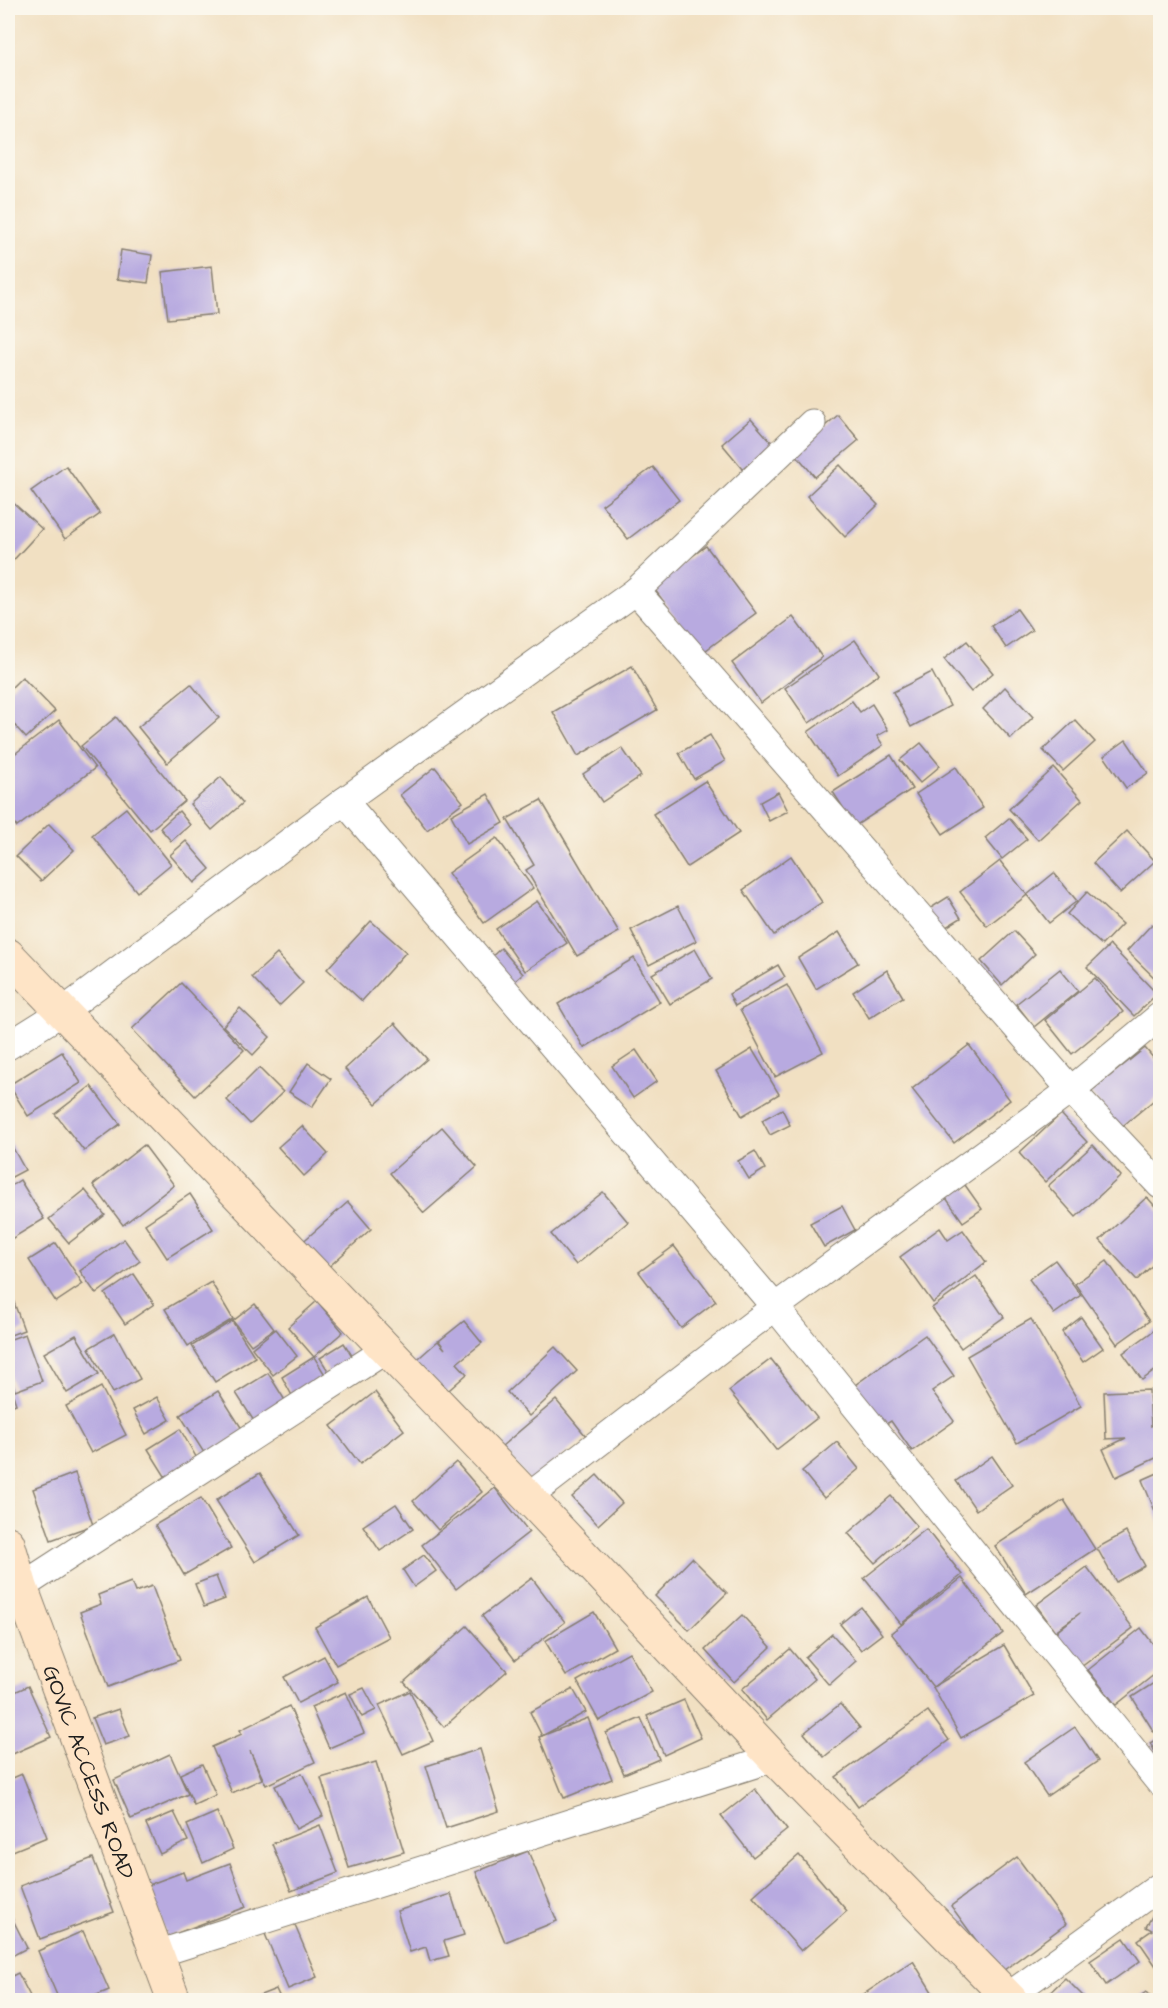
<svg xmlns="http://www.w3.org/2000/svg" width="1168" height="2008" font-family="'Architects Daughter',sans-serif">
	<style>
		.building { fill: #b8aae0 }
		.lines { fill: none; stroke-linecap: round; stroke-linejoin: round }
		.street-casing { stroke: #867e6f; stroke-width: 29 }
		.secondary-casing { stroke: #867e6f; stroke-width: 35 }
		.street { stroke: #fff; stroke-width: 27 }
		.secondary { stroke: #fee4c6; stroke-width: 33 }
		.labels { text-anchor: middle; stroke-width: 5; stroke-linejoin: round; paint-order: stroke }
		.street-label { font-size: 22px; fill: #1c1c1c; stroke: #fbf7ec }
	</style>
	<rect width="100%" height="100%" fill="#fbf7ec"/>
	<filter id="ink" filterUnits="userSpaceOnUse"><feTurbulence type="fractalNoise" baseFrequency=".0167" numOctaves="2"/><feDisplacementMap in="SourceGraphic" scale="12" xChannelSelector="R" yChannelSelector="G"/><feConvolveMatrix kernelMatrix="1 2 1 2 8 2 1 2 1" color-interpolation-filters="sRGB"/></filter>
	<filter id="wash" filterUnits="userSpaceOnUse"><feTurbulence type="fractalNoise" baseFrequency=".008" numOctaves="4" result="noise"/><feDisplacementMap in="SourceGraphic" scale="24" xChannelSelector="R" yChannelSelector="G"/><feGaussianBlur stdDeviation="1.35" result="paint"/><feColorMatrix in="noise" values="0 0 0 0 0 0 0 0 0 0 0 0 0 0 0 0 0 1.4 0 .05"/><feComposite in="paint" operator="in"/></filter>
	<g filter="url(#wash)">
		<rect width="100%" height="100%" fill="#f1e0c2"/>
		<g id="blocks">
			<!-- building -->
			<g class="building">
				<polygon points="121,250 152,255 148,283 117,279"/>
				<polygon points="212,266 217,314 168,319 162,272"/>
				<polygon points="838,415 859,440 815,477 794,452"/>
				<polygon points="751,419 772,443 743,469 722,444"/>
				<polygon points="840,465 878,505 845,537 807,496"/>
				<polygon points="66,466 100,514 65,539 31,491"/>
				<polygon points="653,467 679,500 628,539 602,505"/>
				<polygon points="8,498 42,529 8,566"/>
				<polygon points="706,546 756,613 702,653 652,586"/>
				<polygon points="1017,609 1032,630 1006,648 991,626"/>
				<polygon points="793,617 822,657 761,703 732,663"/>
				<polygon points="855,640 879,674 809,723 785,688"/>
				<polygon points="967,641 993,673 971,692 944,659"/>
				<polygon points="632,666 657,710 578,756 553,712"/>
				<polygon points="932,672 950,706 911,727 893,692"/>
				<polygon points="22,677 55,711 26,738 8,718 8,691"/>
				<polygon points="191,684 219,718 167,763 138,727"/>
				<polygon points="1005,687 1033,717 1011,739 983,709"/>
				<polygon points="852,701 860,712 872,704 888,730 877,736 883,745 838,776 808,732"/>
				<polygon points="116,717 185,801 150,830 81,746"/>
				<polygon points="59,720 95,768 17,827 8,815 8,759"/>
				<polygon points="1075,720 1095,742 1063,771 1043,750"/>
				<polygon points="710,735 725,761 694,779 679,753"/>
				<polygon points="1126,740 1148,773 1126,788 1104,756"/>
				<polygon points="921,743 940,766 920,783 900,760"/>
				<polygon points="622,748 641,776 602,802 583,774"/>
				<polygon points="891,755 912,789 855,826 833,792"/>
				<polygon points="435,767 463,802 427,830 400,795"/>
				<polygon points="956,767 983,808 943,834 916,794"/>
				<polygon points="1054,768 1082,800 1038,840 1009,809"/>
				<polygon points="221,777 243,803 212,830 190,804"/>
				<polygon points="705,781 739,833 687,867 653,814"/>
				<polygon points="778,792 788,811 769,821 760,802"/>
				<polygon points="488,794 504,823 467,844 451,815"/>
				<polygon points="541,800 619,932 577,956 526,870 534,865 507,819"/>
				<polygon points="126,808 171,864 137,892 92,835"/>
				<polygon points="179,811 190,825 171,841 160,828"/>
				<polygon points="1009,818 1027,839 1002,859 985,838"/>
				<polygon points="49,824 74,850 41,881 16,856"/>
				<polygon points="1127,831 1155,861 1120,893 1093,863"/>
				<polygon points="497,838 533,888 484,923 448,873"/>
				<polygon points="186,841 210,869 194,883 170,855"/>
				<polygon points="791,856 822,902 774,935 743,890"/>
				<polygon points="1000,861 1027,895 987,926 960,892"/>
				<polygon points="1054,873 1077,901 1049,923 1027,895"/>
				<polygon points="1087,892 1122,924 1102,945 1067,914"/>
				<polygon points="948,897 961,918 938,932 926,911"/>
				<polygon points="537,901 567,943 525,971 496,929"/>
				<polygon points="678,906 696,941 649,965 631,930"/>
				<polygon points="371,921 406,952 362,1001 327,969"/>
				<polygon points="1152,924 1160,933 1160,983 1127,951"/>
				<polygon points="1014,931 1035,954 1002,985 981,961"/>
				<polygon points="839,932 858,963 816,989 798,958"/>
				<polygon points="1110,945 1157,994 1134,1016 1087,967"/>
				<polygon points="501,948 523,974 506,989 484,964"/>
				<polygon points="695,949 712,979 670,1004 652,974"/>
				<polygon points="277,954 303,983 279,1006 252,977"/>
				<polygon points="634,958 660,1002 584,1048 558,1004"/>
				<polygon points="778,965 785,977 735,1006 729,994"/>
				<polygon points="1060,969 1078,991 1034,1027 1016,1004"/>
				<polygon points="887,970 903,997 869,1018 853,992"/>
				<polygon points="1095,978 1123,1012 1072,1054 1045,1020"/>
				<polygon points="181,983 244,1050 195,1096 132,1029"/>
				<polygon points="787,985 823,1052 775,1077 740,1010"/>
				<polygon points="240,1008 270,1037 253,1055 223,1026"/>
				<polygon points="395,1023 427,1059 376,1104 345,1069"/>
				<polygon points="969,1045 1010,1100 954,1143 912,1089"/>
				<polygon points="1145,1048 1160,1066 1160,1095 1119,1129 1090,1092"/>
				<polygon points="752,1049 779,1094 742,1116 716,1071"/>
				<polygon points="636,1050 657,1081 633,1098 612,1066"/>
				<polygon points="62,1052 81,1083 28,1116 9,1085"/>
				<polygon points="308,1063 331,1079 312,1107 289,1092"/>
				<polygon points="259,1068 283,1092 250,1124 227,1100"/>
				<polygon points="91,1086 120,1124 84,1151 55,1114"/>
				<polygon points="782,1109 790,1125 770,1135 762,1120"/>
				<polygon points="1061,1114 1087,1142 1045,1182 1019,1153"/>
				<polygon points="302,1126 328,1154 304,1176 278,1147"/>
				<polygon points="442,1127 477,1167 424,1213 390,1173"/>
				<polygon points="8,1139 25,1170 8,1179"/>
				<polygon points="144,1145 174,1185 123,1225 93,1185"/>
				<polygon points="1093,1145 1121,1176 1076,1217 1048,1186"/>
				<polygon points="755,1151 765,1169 749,1179 738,1161"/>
				<polygon points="20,1180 44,1219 8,1241 8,1188"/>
				<polygon points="965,1185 982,1209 963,1222 946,1198"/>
				<polygon points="85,1190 105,1215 69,1243 49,1219"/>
				<polygon points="603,1192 628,1222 576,1265 551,1234"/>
				<polygon points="190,1194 213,1229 167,1258 145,1224"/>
				<polygon points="1147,1197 1160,1212 1160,1258 1137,1280 1100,1240"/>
				<polygon points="348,1202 371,1229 323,1272 299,1245"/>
				<polygon points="842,1206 855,1230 824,1247 810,1223"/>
				<polygon points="940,1228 948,1240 963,1230 986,1262 933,1303 900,1257"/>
				<polygon points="124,1239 140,1261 96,1294 80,1271"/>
				<polygon points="56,1243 83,1284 56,1302 29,1260"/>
				<polygon points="674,1246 716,1301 681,1328 639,1272"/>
				<polygon points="1055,1260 1081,1295 1054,1314 1029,1279"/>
				<polygon points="1107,1261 1149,1321 1117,1344 1075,1284"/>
				<polygon points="134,1274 154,1304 125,1324 105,1294"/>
				<polygon points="976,1276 1004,1317 961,1348 932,1308"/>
				<polygon points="211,1282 233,1319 188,1346 165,1309"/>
				<polygon points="8,1286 24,1330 8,1336"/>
				<polygon points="317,1301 343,1332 314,1357 329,1381 295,1401 282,1377 314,1357 288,1327"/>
				<polygon points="255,1304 274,1329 251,1345 233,1321"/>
				<polygon points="1081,1317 1103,1348 1083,1362 1062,1332"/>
				<polygon points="1031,1319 1081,1406 1017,1443 967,1356"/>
				<polygon points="232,1321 255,1357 215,1382 192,1346"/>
				<polygon points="464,1321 482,1343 457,1363 467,1374 441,1397 412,1364 438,1341 445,1349 439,1341"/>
				<polygon points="276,1329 297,1356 273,1375 252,1348"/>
				<polygon points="1156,1329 1160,1335 1160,1367 1142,1380 1123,1353"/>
				<polygon points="115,1333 140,1379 113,1393 89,1348"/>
				<polygon points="25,1334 42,1381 15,1391 8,1370 8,1340"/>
				<polygon points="76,1335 99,1374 67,1393 44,1353"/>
				<polygon points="925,1335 954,1376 932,1391 954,1421 912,1451 891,1421 883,1426 855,1385"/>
				<polygon points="344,1343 356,1362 332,1377 320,1358"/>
				<polygon points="555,1347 577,1371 529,1416 507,1392"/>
				<polygon points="771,1359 817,1418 776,1450 729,1391"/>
				<polygon points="268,1373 291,1410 259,1429 236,1393"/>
				<polygon points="8,1380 16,1404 8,1407"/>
				<polygon points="101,1387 126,1435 91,1453 66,1406"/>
				<polygon points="1149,1390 1151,1426 1160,1421 1160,1456 1116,1477 1103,1449 1126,1438 1106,1439 1104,1392"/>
				<polygon points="218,1391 244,1432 206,1456 180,1415"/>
				<polygon points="375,1392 404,1430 360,1464 331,1426"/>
				<polygon points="157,1397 170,1420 146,1434 133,1410"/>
				<polygon points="556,1400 586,1436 531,1482 502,1446"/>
				<polygon points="180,1429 199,1462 168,1481 148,1449"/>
				<polygon points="837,1442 859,1469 824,1498 802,1471"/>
				<polygon points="992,1456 1012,1485 976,1510 956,1481"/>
				<polygon points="456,1462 482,1492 438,1530 413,1501"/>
				<polygon points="1160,1472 1160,1523 1142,1480"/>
				<polygon points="75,1473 93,1525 51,1540 33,1489"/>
				<polygon points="260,1473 299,1535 255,1562 216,1500"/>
				<polygon points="597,1475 622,1503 598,1525 572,1497"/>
				<polygon points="495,1488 529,1532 456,1589 422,1545"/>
				<polygon points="891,1496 917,1526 875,1563 848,1533"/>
				<polygon points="201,1498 231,1548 184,1575 155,1525"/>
				<polygon points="1064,1500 1095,1549 1026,1594 995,1546"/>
				<polygon points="396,1504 413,1529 380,1551 363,1526"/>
				<polygon points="926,1529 962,1575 901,1624 864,1578"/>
				<polygon points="1126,1532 1145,1566 1116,1582 1097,1548"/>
				<polygon points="424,1555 436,1571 414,1587 403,1570"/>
				<polygon points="692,1558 727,1593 689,1630 655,1596"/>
				<polygon points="1087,1567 1133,1628 1081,1667 1055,1633 1080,1613 1055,1631 1036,1605"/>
				<polygon points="216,1576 225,1599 204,1607 195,1584"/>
				<polygon points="532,1578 565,1622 515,1660 482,1616"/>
				<polygon points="962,1578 1003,1633 933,1687 891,1633"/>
				<polygon points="131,1582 135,1592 152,1586 180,1660 108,1687 80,1612 101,1604 98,1595"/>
				<polygon points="368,1597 389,1637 336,1665 315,1627"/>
				<polygon points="861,1607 882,1634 861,1650 840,1624"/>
				<polygon points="594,1612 615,1648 566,1676 545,1641"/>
				<polygon points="742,1615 771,1647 734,1682 705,1650"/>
				<polygon points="467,1626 507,1671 444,1727 404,1682"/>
				<polygon points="1141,1628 1160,1653 1160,1670 1116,1705 1088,1670"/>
				<polygon points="832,1634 856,1661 829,1685 805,1657"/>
				<polygon points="1004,1645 1034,1696 961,1738 933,1687"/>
				<polygon points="790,1649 815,1679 767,1720 742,1689"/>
				<polygon points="629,1652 652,1692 599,1721 577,1681"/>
				<polygon points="324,1656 338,1682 298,1703 284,1677"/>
				<polygon points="1160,1679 1160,1729 1154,1732 1132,1697"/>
				<polygon points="28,1686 51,1737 8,1756 8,1695"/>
				<polygon points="364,1688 376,1710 362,1717 350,1694"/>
				<polygon points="573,1689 586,1712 542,1736 530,1712"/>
				<polygon points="410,1691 433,1741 403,1754 379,1705"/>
				<polygon points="346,1692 364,1733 329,1748 311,1707"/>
				<polygon points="684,1700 701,1738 664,1755 647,1716"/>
				<polygon points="840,1704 860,1728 824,1757 804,1733"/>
				<polygon points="289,1706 315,1762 266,1785 250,1751 262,1779 232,1793 212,1747 242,1734 240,1730"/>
				<polygon points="119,1709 130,1736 103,1745 92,1718"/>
				<polygon points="928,1711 949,1740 858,1807 836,1777"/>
				<polygon points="588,1718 612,1779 564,1798 539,1737"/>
				<polygon points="641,1718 659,1759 624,1774 606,1733"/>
				<polygon points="1075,1727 1098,1761 1047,1796 1024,1762"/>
				<polygon points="1160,1737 1160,1760 1150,1743"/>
				<polygon points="480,1749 499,1811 446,1828 426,1766"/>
				<polygon points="170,1754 188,1794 131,1819 114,1780"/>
				<polygon points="376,1762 404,1852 349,1868 321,1778"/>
				<polygon points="202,1764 216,1795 194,1805 180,1774"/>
				<polygon points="302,1773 323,1816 296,1829 275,1786"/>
				<polygon points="22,1774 47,1837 8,1853 8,1780"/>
				<polygon points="755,1789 787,1830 753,1857 721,1816"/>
				<polygon points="174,1812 188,1841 160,1854 146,1824"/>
				<polygon points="217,1812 233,1849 203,1863 187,1825"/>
				<polygon points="320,1825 338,1873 291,1891 272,1844"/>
				<polygon points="528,1851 557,1921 505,1942 476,1872"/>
				<polygon points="799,1855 847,1911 801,1951 753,1896"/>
				<polygon points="1017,1857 1066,1924 1000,1973 951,1906"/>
				<polygon points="93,1858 114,1912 40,1939 20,1886"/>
				<polygon points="230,1863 246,1907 167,1937 148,1885 183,1872 186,1880"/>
				<polygon points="451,1894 464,1935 444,1941 449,1956 430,1961 426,1947 410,1952 397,1911"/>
				<polygon points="1160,1902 1160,1967 1158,1969 1138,1940 1152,1930 1146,1927"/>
				<polygon points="8,1910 27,1948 8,1958"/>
				<polygon points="293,1921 317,1977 288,1989 265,1934"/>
				<polygon points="83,1931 109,1990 85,2000 59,2000 38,1951"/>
				<polygon points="1124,1938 1140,1961 1106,1985 1090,1961"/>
				<polygon points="913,1961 937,2000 855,2000"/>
				<polygon points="18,1973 32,2000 8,2000 8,1978"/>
				<polygon points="1065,1978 1087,2000 1042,2000"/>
				<polygon points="276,1989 281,2000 248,2000"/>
				<polygon points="1146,1992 1153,2000 1135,2000"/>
			</g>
		</g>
	</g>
	<g filter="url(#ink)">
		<use href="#blocks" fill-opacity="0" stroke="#867e6f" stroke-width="1.5"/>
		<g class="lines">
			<!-- street casing -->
			<g class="street-casing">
				<g id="street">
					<polyline points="636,591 1071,1090 1160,1185"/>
					<polyline points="344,801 775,1307 1160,1783"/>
					<polyline points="8,1046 62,1012 344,801 636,591 812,423"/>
					<polyline points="528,1497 775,1307 1071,1090 1160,1016"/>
					<polyline points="21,1587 387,1349"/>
					<polyline points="157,1954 774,1758"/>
					<polyline points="1003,2000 1160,1886"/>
				</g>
			</g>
			<!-- secondary casing -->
			<g class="secondary-casing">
				<g id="secondary">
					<polyline points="8,955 528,1497 774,1758 1011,2000"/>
					<path id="s1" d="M8,1543L21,1587L174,2000"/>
				</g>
			</g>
			<!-- street -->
			<use href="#street" class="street"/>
			<!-- secondary -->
			<use href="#secondary" class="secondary"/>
		</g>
	</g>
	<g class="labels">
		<!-- street labels -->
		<g class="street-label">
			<text dy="8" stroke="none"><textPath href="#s1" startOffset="243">GOVIC ACCESS ROAD</textPath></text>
		</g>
	</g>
	<!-- margin -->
	<rect width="1168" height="2008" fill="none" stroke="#fbf7ec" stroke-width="30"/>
</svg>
